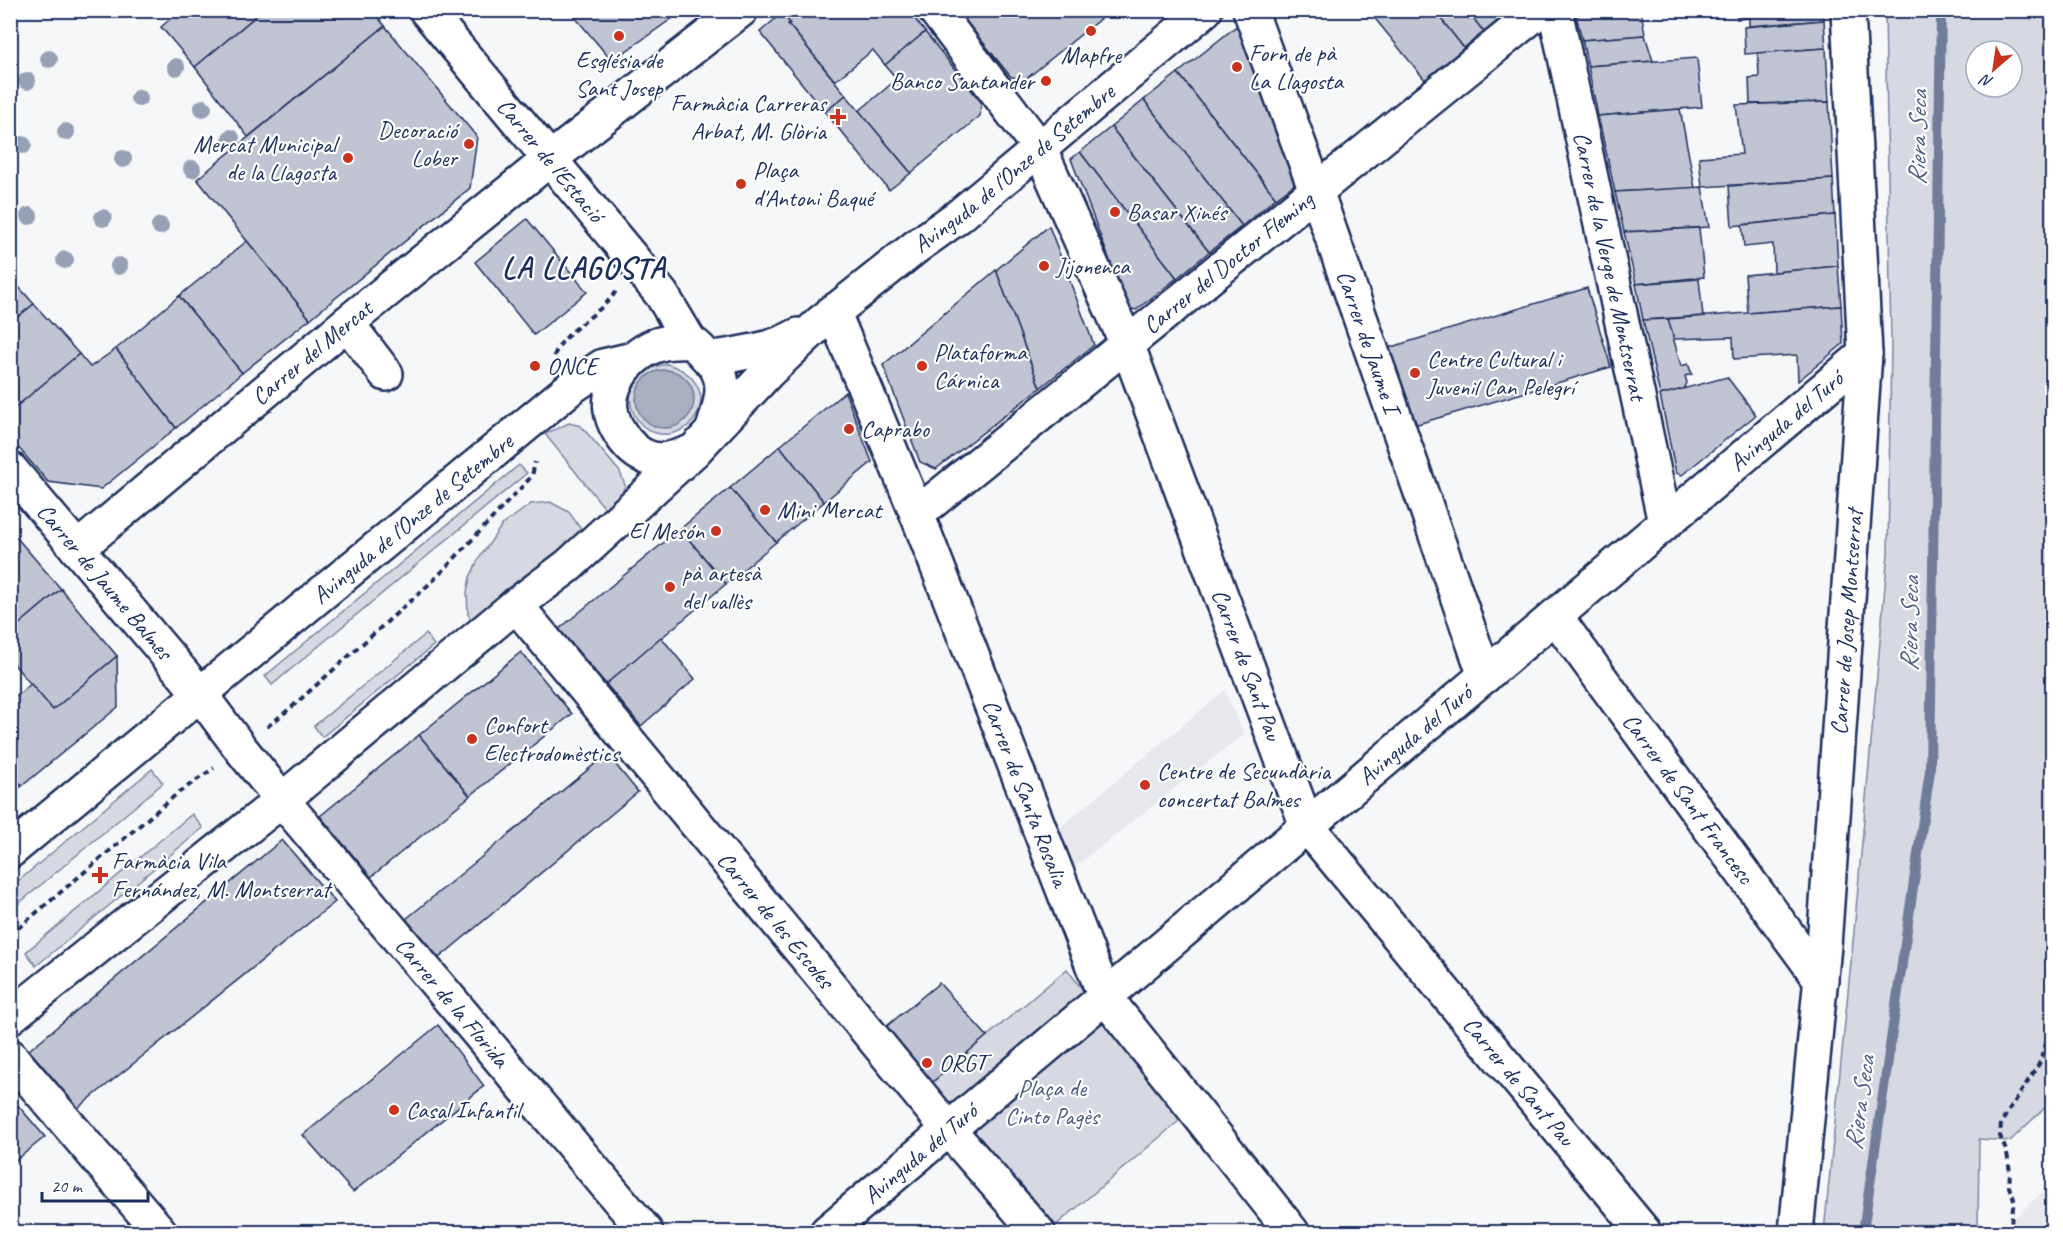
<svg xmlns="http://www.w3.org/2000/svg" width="2063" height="1243" font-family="Caveat,sans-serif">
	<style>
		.built { fill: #e6e8ee }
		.green { fill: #d6d9e2; stroke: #7884a0; stroke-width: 1.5; fill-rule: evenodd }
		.water { fill: #a9b0c1; stroke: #707c99; stroke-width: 1.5 }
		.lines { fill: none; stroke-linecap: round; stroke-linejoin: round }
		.stream { stroke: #707c99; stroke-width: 10 }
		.building { fill: #c0c4d3; stroke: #1b2f5e; stroke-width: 1.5 }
		.minor-casing { stroke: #1b2f5e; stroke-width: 38 }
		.major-casing { stroke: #1b2f5e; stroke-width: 38 }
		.path { stroke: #1b2f5e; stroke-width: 4; stroke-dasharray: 6 4.5; stroke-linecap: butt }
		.minor { stroke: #fff; stroke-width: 33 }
		.major { stroke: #fff; stroke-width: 33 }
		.tree { fill: #97a1b6 }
		.poi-dot { fill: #c8321e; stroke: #fff; stroke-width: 2 }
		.labels { text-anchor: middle; stroke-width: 4.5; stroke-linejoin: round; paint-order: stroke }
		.poi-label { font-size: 24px; fill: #1b2f5e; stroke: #fff; text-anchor: start }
		.street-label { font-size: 24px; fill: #1b2f5e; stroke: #fff }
		.park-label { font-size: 24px; fill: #4a5a7f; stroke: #fff }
		.water-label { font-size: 26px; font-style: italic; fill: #4d5c81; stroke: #fff }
		.district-label { font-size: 30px; font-weight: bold; letter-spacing: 1.5px; fill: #1b2f5e; stroke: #fff }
	</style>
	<rect width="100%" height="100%" fill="#f6f7f9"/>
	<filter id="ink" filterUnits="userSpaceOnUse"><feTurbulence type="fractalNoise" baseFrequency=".0167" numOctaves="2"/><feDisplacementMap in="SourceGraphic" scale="12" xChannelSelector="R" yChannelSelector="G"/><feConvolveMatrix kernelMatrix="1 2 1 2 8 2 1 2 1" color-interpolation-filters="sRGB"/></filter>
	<g filter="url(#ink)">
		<!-- built -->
		<g class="built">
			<polygon points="1225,690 1244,734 1068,872 1051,835"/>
			<polygon points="2052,1183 2052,1231 2000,1232"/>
		</g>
		<!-- green -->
		<g class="green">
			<path d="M1885,11H2052V1101L2010,1141L1979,1139L1978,1232H1824L1854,932L1888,553L1891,341ZM1976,51H2012V87H1976Z"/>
			<path d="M667,364C690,370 709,390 697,415C693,423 685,429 677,432C632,448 604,373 667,364ZM667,370C717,383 687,445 651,422C641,416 638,411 636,400L657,371Z"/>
			<polygon points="569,423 581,426 620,472 625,485 622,495 611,516 545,434"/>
			<polygon points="519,465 527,473 272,685 265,676"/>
			<polygon points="550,502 569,512 585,535 474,625 468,614 467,592 470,577 478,560 502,525 531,504"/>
			<polygon points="426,634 434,645 322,737 314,726"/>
			<polygon points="152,769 163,783 11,910 11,887"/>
			<polygon points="192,814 203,828 36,966 26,952"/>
			<polygon points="1067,969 1180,1120 1048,1232 923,1090"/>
		</g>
		<!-- water -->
		<circle class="water" cx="665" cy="399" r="29"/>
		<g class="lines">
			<!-- stream -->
			<polyline class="stream" points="1863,1232 1930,771 1941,10"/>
		</g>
		<!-- building -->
		<g class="building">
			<polygon points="181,10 263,10 195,67 161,27"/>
			<polygon points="263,10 372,10 385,26 248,137 195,67"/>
			<polygon points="569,10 684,10 612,61"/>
			<polygon points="786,10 908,10 925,32 885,65 873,50 835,81 788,24 790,23 782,13"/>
			<polygon points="957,10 1111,10 1026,79 1011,77"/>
			<polygon points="1368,10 1434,10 1464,48 1425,80"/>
			<polygon points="1434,10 1467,10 1484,32 1464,48"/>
			<polygon points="1467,10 1501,10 1505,15 1484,32"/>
			<polygon points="1579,10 1629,10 1576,15"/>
			<polygon points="1629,10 1641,10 1645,35 1582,40 1576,15"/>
			<polygon points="1737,10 1823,10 1824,20 1749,26 1749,18 1737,19"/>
			<polygon points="782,13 790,23 788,24 846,95 825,112 760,32"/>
			<polygon points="1824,20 1826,48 1745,54 1744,27"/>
			<polygon points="1239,24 1296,183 1276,198 1178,73"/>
			<polygon points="385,26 477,137 470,188 310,319 197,179"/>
			<polygon points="925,32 981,102 980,116 911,173 859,111 897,79 885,65"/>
			<polygon points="1645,35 1653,61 1588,66 1582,40"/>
			<polygon points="1826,48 1829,102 1750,104 1749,78 1759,77 1758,53"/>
			<polygon points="1697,58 1702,107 1598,116 1588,66"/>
			<polygon points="1178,73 1276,198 1242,226 1144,100"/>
			<polygon points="846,95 911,173 889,190 825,112"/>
			<polygon points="1144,100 1242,226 1209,252 1111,127"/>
			<polygon points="1829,102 1833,179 1702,187 1699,157 1742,154 1736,105"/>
			<polygon points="1680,109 1695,188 1615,192 1598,116"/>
			<polygon points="1111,127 1209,252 1177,278 1080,152"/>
			<polygon points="1080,152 1177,278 1136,310 1128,308 1071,159"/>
			<polygon points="1833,179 1835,215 1732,226 1729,186"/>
			<polygon points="1702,187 1709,227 1624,232 1615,192"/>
			<polygon points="1835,215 1838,266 1774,272 1773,244 1744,247 1742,225"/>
			<polygon points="527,219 587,292 534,335 475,262"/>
			<polygon points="1049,226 1094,345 1040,388 996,270"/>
			<polygon points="1699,228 1704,277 1636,284 1624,232"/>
			<polygon points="247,241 310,319 242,373 179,296"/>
			<polygon points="1838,266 1841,306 1748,313 1745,275"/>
			<polygon points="996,270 1040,388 936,469 920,462 883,365"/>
			<polygon points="10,277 34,304 10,323"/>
			<polygon points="1699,279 1703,316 1643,320 1636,284"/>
			<polygon points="1587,288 1611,367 1404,428 1381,350"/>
			<polygon points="179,296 242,373 176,428 116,349"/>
			<polygon points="34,304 79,354 10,412 10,323"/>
			<polygon points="1841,306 1843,344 1798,381 1797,355 1734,359 1733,337 1674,339 1668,319"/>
			<polygon points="1668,319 1681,366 1688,364 1692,374 1685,376 1687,383 1684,389 1660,395 1643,320"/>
			<polygon points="116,349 176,428 101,489 48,482 10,438 10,412 79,354 90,367"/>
			<polygon points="1727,377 1756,415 1682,475 1676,473 1660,395"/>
			<polygon points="845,392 872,462 824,502 780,446"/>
			<polygon points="780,446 824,502 776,542 730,488"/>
			<polygon points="730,488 776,542 726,584 680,529"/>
			<polygon points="680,529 726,584 606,684 559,629"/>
			<polygon points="10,530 61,589 10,632"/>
			<polygon points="61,589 117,656 53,710 10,660 10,632"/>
			<polygon points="661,637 695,679 641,726 606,684"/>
			<polygon points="521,652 572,714 470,796 419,735"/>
			<polygon points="117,656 118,707 22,786 10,772 10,701 31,684 53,710"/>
			<polygon points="419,735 470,796 371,877 320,816"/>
			<polygon points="607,754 638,792 439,958 406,919"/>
			<polygon points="10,772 22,786 10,795"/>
			<polygon points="282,840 335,902 78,1108 29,1050"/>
			<polygon points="939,983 987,1036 923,1090 876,1035"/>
			<polygon points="438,1025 484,1086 353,1192 303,1135"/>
			<polygon points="10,1096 45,1137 10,1165"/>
		</g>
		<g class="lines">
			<!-- minor casing -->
			<g class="minor-casing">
				<g id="minor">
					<path id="s1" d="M426,10L636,263L662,295L690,342"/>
					<path id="s2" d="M935,10L1040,149L1127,344L1307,826L1644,1232"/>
					<path id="s3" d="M1250,10L1316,191L1485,676"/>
					<path id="s4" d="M1555,10L1665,523"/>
					<path id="s5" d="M833,311L917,514L1105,997L1292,1232"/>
					<polyline points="347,323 386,374"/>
					<path id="s6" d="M10,469L200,694L241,749L282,800L646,1232"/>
					<path id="s7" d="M917,514L1540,10"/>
					<path id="s8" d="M77,549L347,323L550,159L741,10"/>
					<path id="s9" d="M516,605L949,1130L1038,1232"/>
					<path id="s10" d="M1555,616L1821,980"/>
					<polyline points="10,1056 160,1232"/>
					<path id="s11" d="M827,1232L1865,354"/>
					<path id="s12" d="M1796,1232L1824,946L1865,354L1848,10"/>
				</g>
			</g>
			<!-- major casing -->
			<g class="major-casing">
				<g id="major">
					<path d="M710,359C740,353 771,351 798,335"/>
					<path d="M694,451C680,456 664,463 649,458C627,451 607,420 611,397C616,368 647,341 676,342C680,342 686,341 690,342C696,344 703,353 707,357C731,377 721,403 713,429"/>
					<path id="s13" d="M10,851L573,386L603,366L633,359"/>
					<path id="s14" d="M10,1017L282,800L516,605L568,566L694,451L768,372L820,323L917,246L959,216L1205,10"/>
				</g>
			</g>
			<!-- path -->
			<g class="path">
				<path d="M554,356C564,329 600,316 616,291"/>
				<polyline points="267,727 293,706 437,577 532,476 535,462"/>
				<polyline points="10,935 178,793 214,768"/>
				<polyline points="2010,1232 2014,1199 2009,1187 2010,1172 2007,1153 2000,1136 2001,1123 2039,1064 2052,1026"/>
			</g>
			<!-- minor -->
			<use href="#minor" class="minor"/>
			<!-- major -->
			<use href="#major" class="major"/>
		</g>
		<!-- trees -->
		<g class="tree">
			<circle cx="49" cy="59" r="9"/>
			<circle cx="176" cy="67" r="9"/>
			<circle cx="27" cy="81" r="9"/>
			<circle cx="139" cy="98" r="9"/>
			<circle cx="203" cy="108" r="9"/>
			<circle cx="66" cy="132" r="9"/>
			<circle cx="231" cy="138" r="9"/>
			<circle cx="23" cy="145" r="9"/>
			<circle cx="123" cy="159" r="9"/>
			<circle cx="192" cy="169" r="9"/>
			<circle cx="29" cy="216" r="9"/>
			<circle cx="103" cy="218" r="9"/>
			<circle cx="160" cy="226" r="9"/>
			<circle cx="65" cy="260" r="9"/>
			<circle cx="119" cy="266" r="9"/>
		</g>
	</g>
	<!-- markers -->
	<g class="poi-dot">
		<circle cx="1091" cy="31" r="6"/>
		<circle cx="619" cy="36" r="6"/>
		<circle cx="1237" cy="67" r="6"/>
		<circle cx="1046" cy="81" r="6"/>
		<path d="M835 108h6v6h6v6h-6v6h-6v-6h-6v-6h6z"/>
		<circle cx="469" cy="144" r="6"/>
		<circle cx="348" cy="158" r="6"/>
		<circle cx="741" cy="184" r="6"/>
		<circle cx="1115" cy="212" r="6"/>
		<circle cx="1044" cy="266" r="6"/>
		<circle cx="535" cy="366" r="6"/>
		<circle cx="922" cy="366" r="6"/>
		<circle cx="1415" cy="373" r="6"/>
		<circle cx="849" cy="429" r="6"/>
		<circle cx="765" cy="510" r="6"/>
		<circle cx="716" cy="531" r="6"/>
		<circle cx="670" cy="587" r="6"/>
		<circle cx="472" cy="739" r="6"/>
		<circle cx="1145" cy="785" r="6"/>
		<path d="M97 866h6v6h6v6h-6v6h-6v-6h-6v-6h6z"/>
		<circle cx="927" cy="1063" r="6"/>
		<circle cx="394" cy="1110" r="6"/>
	</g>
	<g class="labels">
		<!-- poi labels -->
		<g class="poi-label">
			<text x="1249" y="61">Forn de pà<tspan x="1249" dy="28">La Llagosta</tspan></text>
			<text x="1091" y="63" text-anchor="middle">Mapfre</text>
			<text x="619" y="68" text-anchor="middle">Església de<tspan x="619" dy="28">Sant Josep</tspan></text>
			<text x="1034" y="89" text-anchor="end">Banco Santander</text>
			<text x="826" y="111" text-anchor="end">Farmàcia Carreras<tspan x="826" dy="28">Arbat, M. Glòria</tspan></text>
			<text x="457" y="138" text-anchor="end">Decoració<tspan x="457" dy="28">Lober</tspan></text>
			<text x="336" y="152" text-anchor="end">Mercat Municipal<tspan x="336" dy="28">de la Llagosta</tspan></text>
			<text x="753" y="178">Plaça<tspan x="753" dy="28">d'Antoni Baqué</tspan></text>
			<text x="1127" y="220">Basar Xinés</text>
			<text x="1056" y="274">Jijonenca</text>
			<text x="934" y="360">Plataforma<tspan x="934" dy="28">Cárnica</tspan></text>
			<text x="1427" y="367">Centre Cultural i<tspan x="1427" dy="28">Juvenil Can Pelegrí</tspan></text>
			<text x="547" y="374">ONCE</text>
			<text x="861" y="437">Caprabo</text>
			<text x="777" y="518">Mini Mercat</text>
			<text x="704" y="539" text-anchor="end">El Mesón</text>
			<text x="682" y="581">pà artesà<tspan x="682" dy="28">del vallès</tspan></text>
			<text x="484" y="733">Confort<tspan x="484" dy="28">Electrodomèstics</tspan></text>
			<text x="1157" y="779">Centre de Secundària<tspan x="1157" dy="28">concertat Balmes</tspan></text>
			<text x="112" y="869">Farmàcia Vila<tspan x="112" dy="28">Fernández, M. Montserrat</tspan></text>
			<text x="939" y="1071">ORGT</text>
			<text x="406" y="1118">Casal Infantil</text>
		</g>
		<!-- street labels -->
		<g class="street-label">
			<text dy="8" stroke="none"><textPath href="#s1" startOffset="195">Carrer de l'Estació</textPath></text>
			<text dy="8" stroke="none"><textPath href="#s14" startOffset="1316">Avinguda de l'Onze de Setembre</textPath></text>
			<text dy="8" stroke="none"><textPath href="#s7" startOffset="400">Carrer del Doctor Fleming</textPath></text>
			<text dy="8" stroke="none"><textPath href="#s4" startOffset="262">Carrer de la Verge de Montserrat</textPath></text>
			<text dy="8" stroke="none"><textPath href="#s3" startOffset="352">Carrer de Jaume I</textPath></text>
			<text dy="8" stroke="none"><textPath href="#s8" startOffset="306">Carrer del Mercat</textPath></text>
			<text dy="8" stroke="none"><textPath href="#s11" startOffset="1256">Avinguda del Turó</textPath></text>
			<text dy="8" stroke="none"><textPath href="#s13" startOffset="522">Avinguda de l'Onze de Setembre</textPath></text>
			<text dy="8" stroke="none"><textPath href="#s6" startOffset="147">Carrer de Jaume Balmes</textPath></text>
			<text dy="8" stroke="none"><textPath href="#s12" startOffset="612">Carrer de Josep Montserrat</textPath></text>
			<text dy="8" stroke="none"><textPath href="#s2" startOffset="730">Carrer de Sant Pau</textPath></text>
			<text dy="8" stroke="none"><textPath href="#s11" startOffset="770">Avinguda del Turó</textPath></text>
			<text dy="8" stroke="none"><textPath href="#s5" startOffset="519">Carrer de Santa Rosalia</textPath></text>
			<text dy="8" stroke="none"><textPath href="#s10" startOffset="226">Carrer de Sant Francesc</textPath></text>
			<text dy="8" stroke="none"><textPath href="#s9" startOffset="408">Carrer de les Escoles</textPath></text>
			<text dy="8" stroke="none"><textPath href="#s6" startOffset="693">Carrer de la Florida</textPath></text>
			<text dy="8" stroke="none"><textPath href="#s2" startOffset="1234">Carrer de Sant Pau</textPath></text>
			<text dy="8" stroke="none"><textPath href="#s11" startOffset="122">Avinguda del Turó</textPath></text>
		</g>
		<!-- park labels -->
		<g class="park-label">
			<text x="1052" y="1096">Plaça de<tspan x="1052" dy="28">Cinto Pagès</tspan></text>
		</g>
		<!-- water labels -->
		<g class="water-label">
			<text transform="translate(1917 138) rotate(-89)" y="9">Riera Seca</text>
			<text transform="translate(1909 624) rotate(-89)" y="9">Riera Seca</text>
			<text transform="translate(1859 1103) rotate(-82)" y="9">Riera Seca</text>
		</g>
		<!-- district labels -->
		<g class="district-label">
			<text x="584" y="278">LA LLAGOSTA</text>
		</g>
	</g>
	<!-- margin -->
	<rect width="2063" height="1243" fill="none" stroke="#fff" stroke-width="36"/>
	<rect x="18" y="18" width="2027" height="1207" fill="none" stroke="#1b2f5e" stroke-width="2" filter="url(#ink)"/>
	<!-- north arrow -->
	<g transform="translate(1994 69) rotate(209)"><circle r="28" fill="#ffffff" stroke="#a4acbf" stroke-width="1.5"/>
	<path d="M0-4.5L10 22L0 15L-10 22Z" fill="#c8321e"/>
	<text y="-9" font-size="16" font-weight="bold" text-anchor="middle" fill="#1b2f5e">N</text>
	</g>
	<!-- scale -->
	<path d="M42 1192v9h106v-9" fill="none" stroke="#1b2f5e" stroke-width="3"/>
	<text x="51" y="1192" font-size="18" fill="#1b2f5e" stroke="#ffffff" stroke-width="4.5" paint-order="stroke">20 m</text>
</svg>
